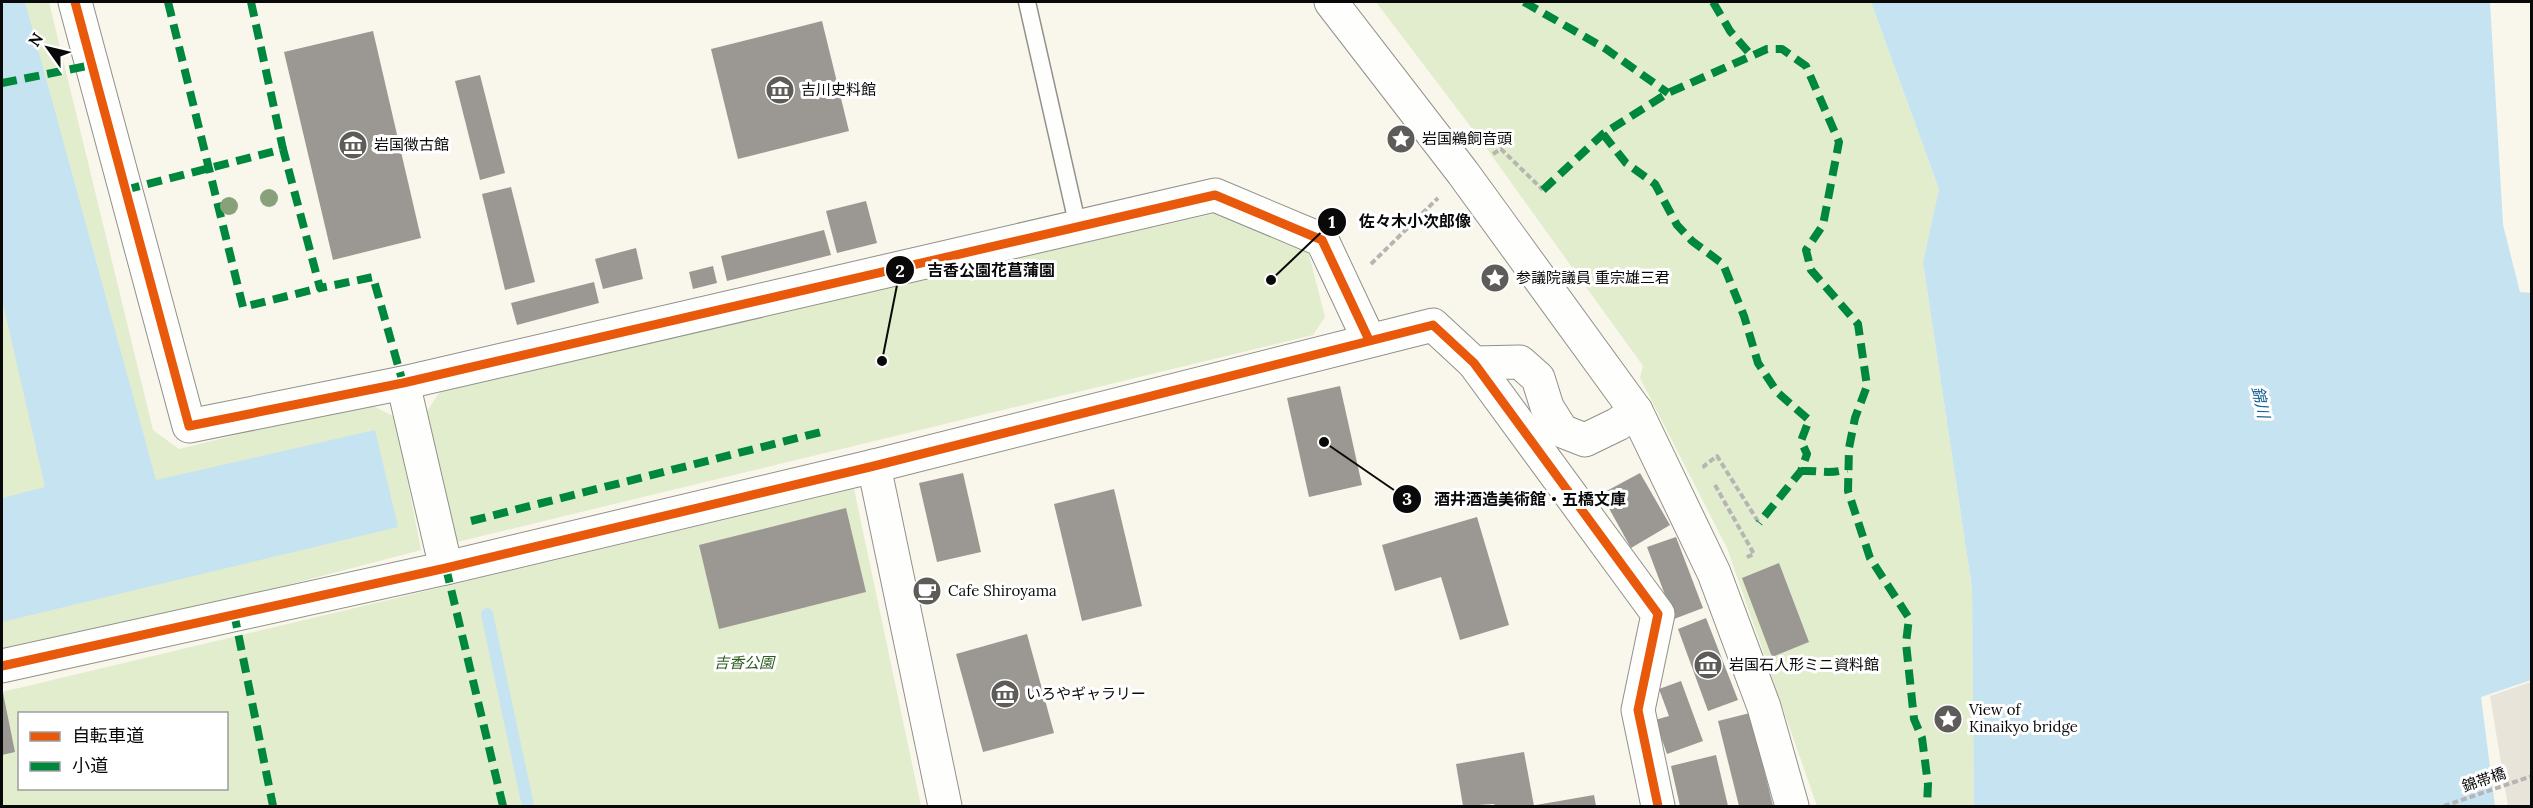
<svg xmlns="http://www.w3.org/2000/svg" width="2533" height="808" font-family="Lora,'Noto Sans JP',serif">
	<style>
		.green { fill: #e2edcd; fill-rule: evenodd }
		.plaza { fill: #e8e4d9 }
		.water { fill: #c5e3f0 }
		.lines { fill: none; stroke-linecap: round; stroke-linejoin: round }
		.stream { stroke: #c5e3f0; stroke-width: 12 }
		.building { fill: #9b9893 }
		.service-casing { stroke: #91908b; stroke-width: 19 }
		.minor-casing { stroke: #91908b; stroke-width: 35 }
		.tertiary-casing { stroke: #91908b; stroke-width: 35 }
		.path { stroke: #b6b5b4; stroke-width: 4; stroke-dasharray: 6 3; stroke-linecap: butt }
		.service { stroke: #fefefc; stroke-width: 16 }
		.minor { stroke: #fefefc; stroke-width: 33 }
		.tertiary { stroke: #fefefc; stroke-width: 33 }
		.quiet { stroke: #00873e; stroke-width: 8; stroke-dasharray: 15 8; stroke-linecap: butt }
		.cycleway-casing { stroke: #fff; stroke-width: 13 }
		.cycleway { stroke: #e8590c; stroke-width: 9 }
		.tree { fill: #89a17b }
		.labels { text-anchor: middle; stroke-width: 6; stroke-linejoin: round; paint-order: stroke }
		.poi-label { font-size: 15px; fill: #090909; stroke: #fff; text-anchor: start }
		.park-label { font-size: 15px; font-style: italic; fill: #2d5c1e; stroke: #fff }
		.street-label { font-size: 15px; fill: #090909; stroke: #fff }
		.water-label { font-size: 16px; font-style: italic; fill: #1b6293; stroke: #fff }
		.leader { fill: none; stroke: #090909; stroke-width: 2 }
		.callout-dot { fill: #090909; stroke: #fff; stroke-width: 2 }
		.mark-label { font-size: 18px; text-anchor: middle; font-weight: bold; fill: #fff }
		.callout-label { font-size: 16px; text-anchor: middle; font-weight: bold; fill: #090909; stroke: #fff; stroke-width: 6; stroke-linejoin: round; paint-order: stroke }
	</style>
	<rect width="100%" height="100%" fill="#f9f6ec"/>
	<!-- green -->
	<g class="green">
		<polygon points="2,2 49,2 153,430 179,449 367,403 395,417 421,550 2,660"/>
		<polygon points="1376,2 1871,2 1939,189 1923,262 1972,588 1974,806 1817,806 1727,548 1640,378 1643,366 1474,131"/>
		<polygon points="1222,212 1307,247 1325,317 1313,335 457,542 426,413 443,387"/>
		<path d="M854,489L921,806H2V692ZM20,714H226V788H20Z"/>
	</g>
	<!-- plaza -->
	<polygon class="plaza" points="2531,682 2531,806 2508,806 2490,696"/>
	<!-- water -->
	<g class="water">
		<polygon points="2,2 25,2 156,480 375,430 398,527 2,622 2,498 45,487 2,299"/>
		<polygon points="1871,2 2490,2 2503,225 2520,292 2532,293 2531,680 2481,697 2495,806 1974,806 1972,588 1923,262 1939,189"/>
	</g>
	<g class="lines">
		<!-- stream -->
		<polyline class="stream" points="487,614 528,806"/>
	</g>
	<!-- building -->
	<g class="building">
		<polygon points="822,21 849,131 738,159 711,49"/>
		<polygon points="373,31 421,238 333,260 284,52"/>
		<polygon points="480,75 505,173 480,180 455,81"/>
		<polygon points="511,187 535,282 505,290 482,194"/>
		<polygon points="866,201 877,243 837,253 826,211"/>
		<polygon points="824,230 831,255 727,281 721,256"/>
		<polygon points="636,248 643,279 603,289 595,259"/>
		<polygon points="713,266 717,283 693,289 689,272"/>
		<polygon points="594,282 599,303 517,325 511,303"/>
		<polygon points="1340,386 1362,485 1309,497 1287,398"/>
		<polygon points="963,473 981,552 937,562 919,483"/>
		<polygon points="1640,473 1670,525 1631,548 1601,494"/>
		<polygon points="1114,489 1142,606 1082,621 1054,504"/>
		<polygon points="846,508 866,592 719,629 699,545"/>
		<polygon points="1477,517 1509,625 1460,640 1441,577 1395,591 1382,545"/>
		<polygon points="1676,537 1703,608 1674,619 1647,547"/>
		<polygon points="1779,563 1809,642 1772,657 1742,578"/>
		<polygon points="1706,618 1738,700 1708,711 1678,629"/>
		<polygon points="1027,634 1054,733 983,752 956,654"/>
		<polygon points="1681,681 1703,741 1667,754 1655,720 1669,716 1659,689"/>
		<polygon points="3,693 15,752 2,755 2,694"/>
		<polygon points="1750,713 1773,806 1739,806 1718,721"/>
		<polygon points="1524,752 1534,806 1495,806 1494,804 1463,806 1456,764"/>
		<polygon points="1716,755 1728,806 1680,806 1671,766"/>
		<polygon points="1594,795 1596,806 1536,806 1536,805"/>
	</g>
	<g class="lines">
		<!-- service casing -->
		<g class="service-casing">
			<polyline id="service" points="1027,2 1078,227"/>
		</g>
		<!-- minor casing -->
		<g class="minor-casing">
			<g id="minor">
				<polyline points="75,2 189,426 403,383 1215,195 1322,240 1369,340"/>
				<polyline points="1474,363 1520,362 1538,378 1547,407 1562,431 1585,440 1618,424 1636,411 1714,573 1764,707 1792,806"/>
				<polyline points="403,383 446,568"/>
				<polyline points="874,466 945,806"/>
				<polyline points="2,666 446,568 874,466 1433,325 1474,363 1658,614 1638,710 1658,806"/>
			</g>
		</g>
		<!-- tertiary casing -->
		<g class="tertiary-casing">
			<polyline id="tertiary" points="1331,2 1463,173 1636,411"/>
		</g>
		<!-- path -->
		<g class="path">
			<polyline points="1493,154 1501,149 1543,190"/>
			<polyline points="1371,264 1438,198"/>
			<polyline points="1705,468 1704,466 1717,456 1759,523"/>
			<polyline points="1715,485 1754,554 1745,558"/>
			<polyline points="2444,806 2532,776"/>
		</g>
		<!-- service -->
		<use href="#service" class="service"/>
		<!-- minor -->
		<use href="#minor" class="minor"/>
		<!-- tertiary -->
		<use href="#tertiary" class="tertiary"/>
		<!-- quiet -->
		<g class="quiet">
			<polyline points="168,2 243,307 320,288"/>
			<polyline points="251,2 283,149"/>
			<polyline points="1524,2 1606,49 1668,93"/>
			<polyline points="1713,2 1730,31 1751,55"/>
			<polyline points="2,83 92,65"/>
			<polyline points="1603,134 1626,163 1655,184 1677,225 1692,241 1723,264 1744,316 1758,363 1777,392 1809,420 1801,441 1807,454 1801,471 1759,523"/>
			<polyline points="125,190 283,149 320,288 373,277 403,383"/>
			<polyline points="1543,190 1603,134 1668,93 1767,49 1782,49 1806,66 1839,142 1823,225 1806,250 1811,270 1858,324 1867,386 1855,418 1849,448 1848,491 1870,558 1909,618 1906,643 1914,719 1922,738 1928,784 1927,806"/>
			<path d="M1801,471C1820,470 1829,475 1847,469"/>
			<polyline points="471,521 825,431"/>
			<polyline points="446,568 503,806"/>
			<polyline points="234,613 273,806"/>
		</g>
		<!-- cycleway casing -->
		<g class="cycleway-casing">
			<g id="cycleway">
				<polyline points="75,2 189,426 403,383 1215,195 1322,240 1369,340"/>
				<polyline points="2,666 446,568 874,466 1433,325 1474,363 1658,614 1638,710 1658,806"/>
			</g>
		</g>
		<!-- cycleway -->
		<use href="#cycleway" class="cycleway"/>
	</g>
	<!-- trees -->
	<g class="tree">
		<circle cx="269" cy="198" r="9"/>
		<circle cx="229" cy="206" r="9"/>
	</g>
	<!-- icons -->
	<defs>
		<g id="museum-disc" transform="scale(1.5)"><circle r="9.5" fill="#5d5c58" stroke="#fff"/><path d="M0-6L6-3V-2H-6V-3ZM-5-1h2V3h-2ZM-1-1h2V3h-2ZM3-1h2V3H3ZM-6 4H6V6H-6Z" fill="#fff"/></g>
		<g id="sight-disc" transform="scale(1.5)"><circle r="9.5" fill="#5d5c58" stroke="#fff"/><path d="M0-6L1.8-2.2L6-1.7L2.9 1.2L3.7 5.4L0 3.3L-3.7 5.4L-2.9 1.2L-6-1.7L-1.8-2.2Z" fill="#fff"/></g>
		<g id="cafe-disc" transform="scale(1.5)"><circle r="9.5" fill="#5d5c58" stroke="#fff"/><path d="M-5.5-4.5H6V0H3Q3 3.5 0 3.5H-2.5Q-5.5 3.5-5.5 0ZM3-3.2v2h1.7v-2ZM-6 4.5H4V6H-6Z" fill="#fff"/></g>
	</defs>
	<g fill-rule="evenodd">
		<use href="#museum-disc" x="780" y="90"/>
		<use href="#sight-disc" x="1401" y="139"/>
		<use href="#museum-disc" x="353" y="145"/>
		<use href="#sight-disc" x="1495" y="278"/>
		<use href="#cafe-disc" x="927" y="591"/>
		<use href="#museum-disc" x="1708" y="665"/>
		<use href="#museum-disc" x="1005" y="694"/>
		<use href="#sight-disc" x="1948" y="719"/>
	</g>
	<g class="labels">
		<!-- poi labels -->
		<g class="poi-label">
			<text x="801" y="95">吉川史料館</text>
			<text x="1422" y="144">岩国鵜飼音頭</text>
			<text x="374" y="150">岩国徴古館</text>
			<text x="1516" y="283">参議院議員 重宗雄三君</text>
			<text x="948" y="596">Cafe Shiroyama</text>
			<text x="1729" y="670">岩国石人形ミニ資料館</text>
			<text x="1026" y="699">いろやギャラリー</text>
			<text x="1969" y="715">View of<tspan x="1969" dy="17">Kinaikyo bridge</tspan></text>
		</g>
		<!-- park labels -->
		<g class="park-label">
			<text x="744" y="668">吉香公園</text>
		</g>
		<!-- street labels -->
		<g class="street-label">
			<text transform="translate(2484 780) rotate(-19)" y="5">錦帯橋</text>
		</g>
		<!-- water labels -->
		<g class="water-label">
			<text transform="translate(2261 402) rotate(78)" y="6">錦川</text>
		</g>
	</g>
	<!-- callouts -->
	<path class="leader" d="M1271 280L1332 222M882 361L900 270M1324 442L1407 499"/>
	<g class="callout-dot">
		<circle cx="1271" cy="280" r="6"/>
		<circle cx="882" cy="361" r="6"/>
		<circle cx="1324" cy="442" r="6"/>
		<circle cx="1332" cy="222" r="15"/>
		<circle cx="900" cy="270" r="15"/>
		<circle cx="1407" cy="499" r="15"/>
	</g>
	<g class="mark-label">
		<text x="1332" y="228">1</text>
		<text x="900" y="277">2</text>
		<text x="1407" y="505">3</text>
	</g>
	<g class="callout-label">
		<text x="1415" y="227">佐々木小次郎像</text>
		<text x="991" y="276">吉香公園花菖蒲園</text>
		<text x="1530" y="505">酒井酒造美術館・五橋文庫</text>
	</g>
	<!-- border -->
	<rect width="2533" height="808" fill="none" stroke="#090909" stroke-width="6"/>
	<!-- legend -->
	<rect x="18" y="712" width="210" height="78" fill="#ffffff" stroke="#9d9d9d" stroke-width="1.5"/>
	<rect x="30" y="732" width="30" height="9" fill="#e8590c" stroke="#9d9d9d" stroke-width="1.5"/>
	<text x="72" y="742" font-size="18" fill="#090909">自転車道</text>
	<rect x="30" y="762" width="30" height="9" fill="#00873e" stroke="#9d9d9d" stroke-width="1.5"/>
	<text x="72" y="772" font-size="18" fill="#090909">小道</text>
	<!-- north arrow -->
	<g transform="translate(48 48) rotate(304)" stroke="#ffffff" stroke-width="4.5" paint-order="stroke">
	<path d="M0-4.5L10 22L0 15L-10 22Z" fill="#090909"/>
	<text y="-9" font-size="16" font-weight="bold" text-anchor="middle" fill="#090909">N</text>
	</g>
</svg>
